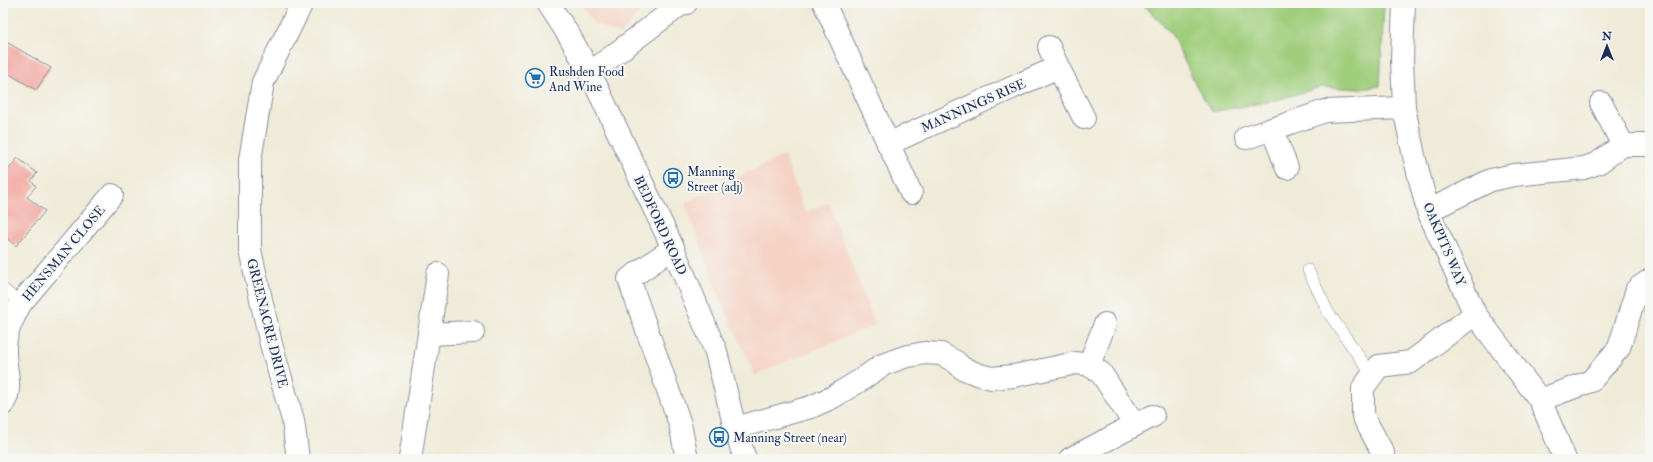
<svg xmlns="http://www.w3.org/2000/svg" width="1653" height="462" font-family="'IM FELL Double Pica',serif">
	<style>
		.built { fill: #f5d2c2 }
		.green { fill: #9fcd7a; stroke: #5d7e6c }
		.building { fill: #f39f98 }
		.lines { fill: none; stroke-linecap: round; stroke-linejoin: round }
		.lane-casing { stroke: #868d9b; stroke-width: 12 }
		.street-casing { stroke: #868d9b; stroke-width: 24 }
		.primary-casing { stroke: #868d9b; stroke-width: 24 }
		.lane { stroke: #fff; stroke-width: 11 }
		.street { stroke: #fff; stroke-width: 22 }
		.primary { stroke: #fff; stroke-width: 22 }
		.labels { text-anchor: middle; stroke-width: 4; stroke-linejoin: round; paint-order: stroke }
		.poi-label { font-size: 13px; fill: #1b2f5e; stroke: #f6f6f2; text-anchor: start }
		.street-label { font-size: 13px; fill: #1b2f5e; stroke: #f6f6f2 }
	</style>
	<rect width="100%" height="100%" fill="#f6f6f2"/>
	<filter id="ink" filterUnits="userSpaceOnUse"><feTurbulence type="fractalNoise" baseFrequency=".025" numOctaves="2"/><feDisplacementMap in="SourceGraphic" scale="8" xChannelSelector="R" yChannelSelector="G"/><feConvolveMatrix kernelMatrix="1 2 1 2 8 2 1 2 1" color-interpolation-filters="sRGB"/></filter>
	<filter id="wash" filterUnits="userSpaceOnUse"><feTurbulence type="fractalNoise" baseFrequency=".012" numOctaves="4" result="noise"/><feDisplacementMap in="SourceGraphic" scale="16" xChannelSelector="R" yChannelSelector="G"/><feGaussianBlur stdDeviation="0.9" result="paint"/><feColorMatrix in="noise" values="0 0 0 0 0 0 0 0 0 0 0 0 0 0 0 0 0 1.4 0 .05"/><feComposite in="paint" operator="in"/></filter>
	<g filter="url(#wash)">
		<rect width="100%" height="100%" fill="#f0ebd8"/>
		<!-- built -->
		<g class="built">
			<polygon points="581,3 648,3 620,35 593,23"/>
			<polygon points="784,155 805,213 828,202 875,325 755,375 718,294 685,203"/>
		</g>
		<!-- green -->
		<polygon class="green" points="1142,3 1384,3 1380,86 1361,89 1321,87 1273,101 1212,112 1197,87 1171,33"/>
		<g id="blocks">
			<!-- building -->
			<g class="building">
				<polygon points="3,40 51,68 36,90 3,70"/>
				<polygon points="18,158 37,173 31,181 36,186 27,197 45,211 16,246 5,237 3,240 3,176"/>
			</g>
		</g>
	</g>
	<g filter="url(#ink)">
		<use href="#blocks" fill-opacity="0" stroke="#868d9b" stroke-width="1"/>
		<g class="lines">
			<!-- lane casing -->
			<g class="lane-casing">
				<g id="lane">
					<polyline points="1308,270 1328,312 1372,375"/>
					<polyline points="3,289 21,303"/>
				</g>
			</g>
			<!-- street casing -->
			<g class="street-casing">
				<g id="street">
					<polyline points="824,3 911,193"/>
					<polyline points="1404,3 1402,59 1404,108 1414,156 1428,211 1475,314 1540,400 1565,459"/>
					<polyline points="1049,47 1058,67"/>
					<polyline points="590,73 680,5 686,3"/>
					<polyline points="1601,103 1623,145"/>
					<polyline points="1272,129 1287,168"/>
					<polyline points="1246,138 1325,111 1404,108"/>
					<polyline points="888,144 1058,67 1084,118"/>
					<polyline points="1428,211 1491,180 1514,175 1584,168 1598,163 1623,145 1650,145"/>
					<polyline points="673,248 629,279 680,424 687,459"/>
					<polyline points="429,334 473,332"/>
					<polyline points="1089,365 1105,324"/>
					<polyline points="1540,400 1591,381 1619,348 1637,289 1650,280"/>
					<path d="M3,404C14,387 4,369 5,349C5,332 13,318 21,303L112,195"/>
					<polyline points="1135,425 1153,416"/>
					<polyline points="735,428 811,407 833,397 861,380 882,365 904,357 924,353 941,354 956,362 962,368 977,374 991,378 1014,376 1076,363 1089,365 1101,373 1135,425 1070,459"/>
					<polyline points="298,459 293,420 271,344 250,250 250,160 263,82 302,3"/>
					<polyline points="410,459 438,274"/>
					<polyline points="1383,459 1383,453 1363,416 1363,388 1379,366 1411,362 1475,314"/>
				</g>
			</g>
			<!-- primary casing -->
			<g class="primary-casing">
				<polyline id="primary" points="548,3 570,37 590,73 673,248 716,352 735,428 745,459"/>
			</g>
			<!-- lane -->
			<use href="#lane" class="lane"/>
			<!-- street -->
			<use href="#street" class="street"/>
			<!-- primary -->
			<use href="#primary" class="primary"/>
		</g>
	</g>
	<!-- icons -->
	<defs>
		<g id="supermarket-ring" transform="scale(1)"><circle r="9.5" fill="#f6f6f2" stroke="#1f6fb2" stroke-width="1.5"/><path d="M-6-5.5h2.5l.6 2H6L4.5 2H-2.5L-4.4-4H-6ZM-1.5 3.2a1.3 1.3 0 1 0 .1 0ZM3 3.2a1.3 1.3 0 1 0 .1 0Z" fill="#1f6fb2"/></g>
		<g id="bus-ring" transform="scale(1)"><circle r="9.5" fill="#f6f6f2" stroke="#1f6fb2" stroke-width="1.5"/><path d="M-5-6H5V4H4V6H2V4H-2V6H-4V4H-5ZM-3.5-4V0h7V-4ZM-3.5 1.2v1.5H-2V1.2ZM2 1.2v1.5H3.5V1.2Z" fill="#1f6fb2"/></g>
	</defs>
	<g fill-rule="evenodd">
		<use href="#supermarket-ring" x="535" y="78"/>
		<use href="#bus-ring" x="673" y="178"/>
		<use href="#bus-ring" x="719" y="437"/>
	</g>
	<g class="labels">
		<!-- poi labels -->
		<g class="poi-label">
			<text x="549" y="76">Rushden Food<tspan x="549" dy="15">And Wine</tspan></text>
			<text x="687" y="176">Manning<tspan x="687" dy="15">Street (adj)</tspan></text>
			<text x="733" y="442">Manning Street (near)</text>
		</g>
		<!-- street labels -->
		<g class="street-label">
			<text transform="translate(973 105) rotate(-24)" y="5">MANNINGS RISE</text>
			<text transform="translate(661 225) rotate(65)" y="5">BEDFORD ROAD</text>
			<text transform="translate(1445 244) rotate(67)" y="5">OAKPITS WAY</text>
			<text transform="translate(63 253) rotate(-50)" y="5">HENSMAN CLOSE</text>
			<text transform="translate(268 323) rotate(76)" y="5">GREENACRE DRIVE</text>
		</g>
	</g>
	<!-- margin -->
	<rect width="1653" height="462" fill="none" stroke="#f6f6f2" stroke-width="16"/>
	<!-- north arrow -->
	<g transform="translate(1607 46)" stroke="#f6f6f2" stroke-width="3" paint-order="stroke">
	<path d="M0-3L7 15L0 10L-7 15Z" fill="#1b2f5e"/>
	<text y="-6" font-size="11" font-weight="bold" text-anchor="middle" fill="#1b2f5e">N</text>
	</g>
</svg>
